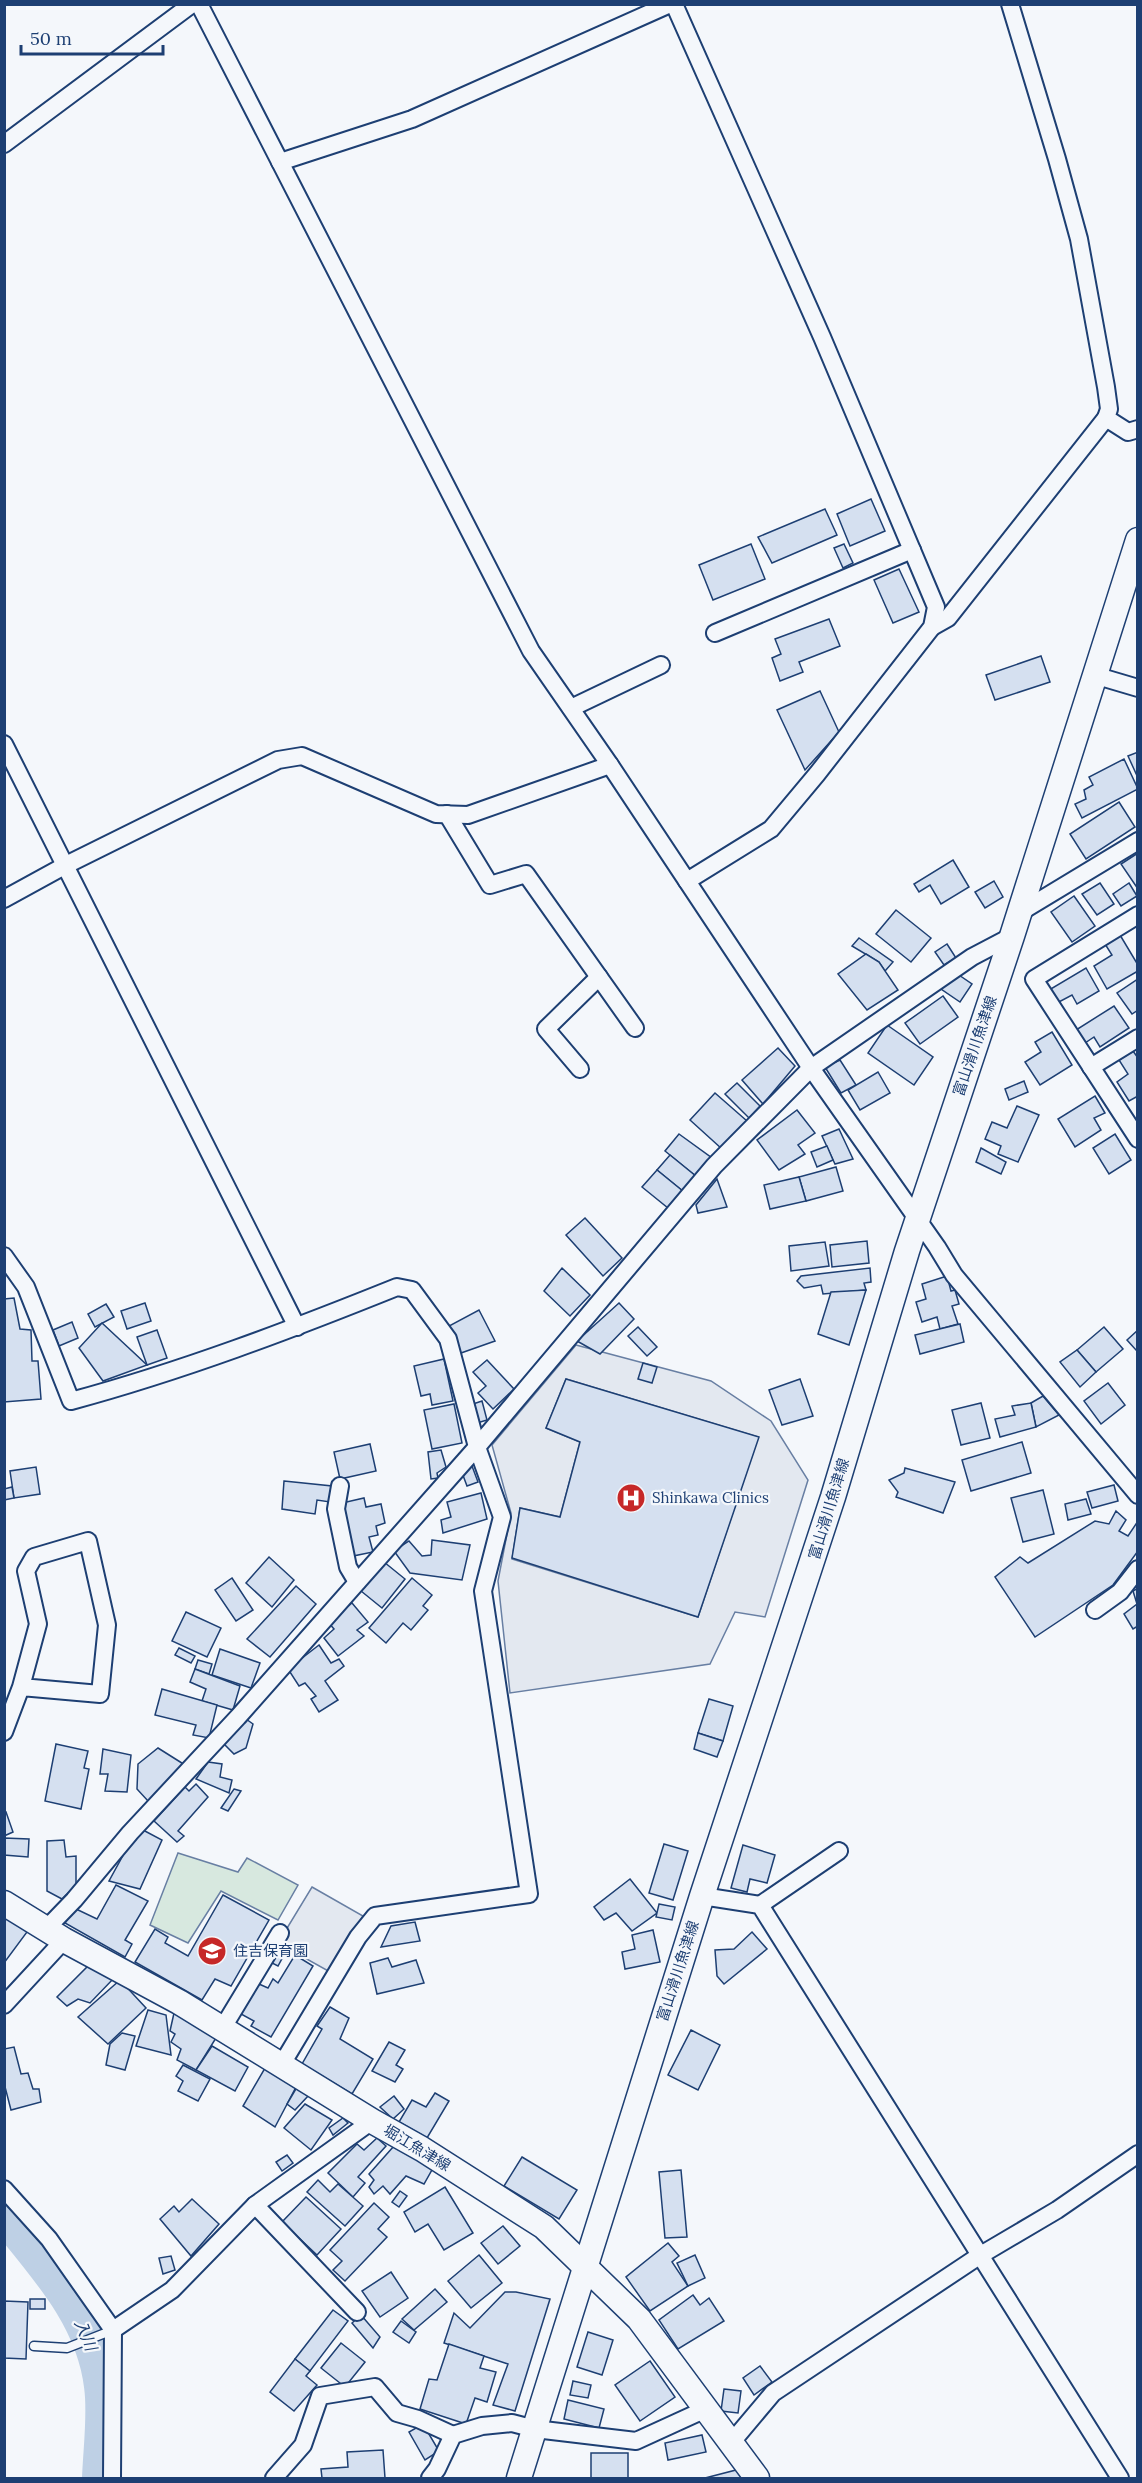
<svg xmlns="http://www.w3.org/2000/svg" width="1142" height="2483" font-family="Lora,'Noto Sans JP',serif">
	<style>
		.green { fill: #d7e8df; stroke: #687fa3; stroke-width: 1.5 }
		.parking { fill: #e3e8f0; stroke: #687fa3; stroke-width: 1.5; fill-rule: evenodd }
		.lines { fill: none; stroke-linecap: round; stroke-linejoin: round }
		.river { stroke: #bed0e5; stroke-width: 34 }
		.building { fill: #d5e0f0; stroke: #1d3f73; stroke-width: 1.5 }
		.lane-casing { stroke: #1d3f73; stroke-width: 11 }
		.street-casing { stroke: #1d3f73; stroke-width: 20 }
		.secondary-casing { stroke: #1d3f73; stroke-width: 27 }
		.lane { stroke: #f4f7fb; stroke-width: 8 }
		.street { stroke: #f4f7fb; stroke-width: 16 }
		.secondary { stroke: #f4f7fb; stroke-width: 24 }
		.labels { text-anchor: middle; stroke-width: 4.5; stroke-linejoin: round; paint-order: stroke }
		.street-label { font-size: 15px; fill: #1d3f73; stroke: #f4f7fb }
		.poi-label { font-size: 15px; fill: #1d3f73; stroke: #f4f7fb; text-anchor: start }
		.water-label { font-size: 16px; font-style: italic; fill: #1d3f73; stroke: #f4f7fb }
	</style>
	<rect width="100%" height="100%" fill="#f4f7fb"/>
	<!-- green -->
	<polygon class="green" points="178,1853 238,1872 247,1858 298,1885 278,1920 221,1891 188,1943 150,1925"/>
	<!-- parking -->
	<g class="parking">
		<path d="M576,1345L711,1381L771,1421L808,1480L765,1617L735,1612L710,1664L510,1693L498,1581L511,1513L492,1445ZM566,1379L758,1437L698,1617L512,1559L520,1508L560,1517L580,1442L546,1428Z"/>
		<polygon points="312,1887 363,1916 330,1972 278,1943"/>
	</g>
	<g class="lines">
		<!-- river -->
		<path class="river" d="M4,2216C46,2268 93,2318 101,2386C105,2414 100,2450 99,2478"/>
	</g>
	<!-- building -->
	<g class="building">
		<polygon points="871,499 885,531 850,546 837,514"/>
		<polygon points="825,509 837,535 772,563 758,537"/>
		<polygon points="751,544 765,579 713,600 699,565"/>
		<polygon points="844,544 853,563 843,568 834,548"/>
		<polygon points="899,569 919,612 893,623 874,580"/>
		<polygon points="829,619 840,646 799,662 803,672 780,681 772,658 781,654 775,639"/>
		<polygon points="1041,656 1050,682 995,700 986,675"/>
		<polygon points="820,691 839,732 805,770 777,710"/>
		<polygon points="1138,752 1138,778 1128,756"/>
		<polygon points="1124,759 1138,789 1082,818 1075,804 1086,799 1084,790 1093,785 1089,777"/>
		<polygon points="1119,802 1135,827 1086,859 1070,834"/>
		<polygon points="1138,853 1138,889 1121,864"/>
		<polygon points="953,860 969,887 941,904 930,885 919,892 914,884"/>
		<polygon points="994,881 1003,897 985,908 975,892"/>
		<polygon points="1100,883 1114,904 1097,915 1082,894"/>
		<polygon points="1129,883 1137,896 1121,906 1113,894"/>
		<polygon points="1074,896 1095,926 1072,942 1051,912"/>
		<polygon points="896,910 931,938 911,962 876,934"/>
		<polygon points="1120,935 1138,965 1138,971 1107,989 1094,966 1112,955 1105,944"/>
		<polygon points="859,938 893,962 885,971 879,962 852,946"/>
		<polygon points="947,944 956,958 944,965 935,952"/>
		<polygon points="866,954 879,962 898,990 867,1010 838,974"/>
		<polygon points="1086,968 1099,991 1077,1004 1072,995 1057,1003 1049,990"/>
		<polygon points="953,971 972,984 960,1002 941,989"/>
		<polygon points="1138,979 1138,1010 1132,1014 1117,993"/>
		<polygon points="943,996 958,1017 920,1044 905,1023"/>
		<polygon points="1114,1006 1129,1028 1100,1047 1094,1037 1085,1043 1076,1030"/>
		<polygon points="887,1025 933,1057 914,1085 868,1053"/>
		<polygon points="1052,1032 1072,1065 1040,1085 1025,1062 1041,1052 1035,1042"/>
		<polygon points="778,1048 795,1066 763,1104 742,1080"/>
		<polygon points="1133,1051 1138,1058 1138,1096 1129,1101 1117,1082 1128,1074 1119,1060"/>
		<polygon points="840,1060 856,1085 841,1093 825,1067"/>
		<polygon points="878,1072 890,1093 860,1110 848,1090"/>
		<polygon points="1024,1081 1028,1092 1009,1100 1005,1089"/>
		<polygon points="737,1083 760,1106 749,1118 725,1094"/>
		<polygon points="715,1093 747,1121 722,1149 690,1120"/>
		<polygon points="1095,1096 1105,1113 1094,1118 1101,1130 1075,1147 1058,1119"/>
		<polygon points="1017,1106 1039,1115 1018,1162 998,1154 1001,1146 985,1139 992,1122 1007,1128"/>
		<polygon points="797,1110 815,1133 798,1145 805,1154 779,1170 757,1140"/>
		<polygon points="839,1129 853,1159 835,1164 822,1136"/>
		<polygon points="679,1134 712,1158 697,1177 665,1151"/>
		<polygon points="1115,1134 1131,1160 1109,1174 1093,1148"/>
		<polygon points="827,1146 833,1160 817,1167 811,1152"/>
		<polygon points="981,1148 1006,1162 1001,1174 976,1162"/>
		<polygon points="670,1155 697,1177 684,1192 657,1170"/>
		<polygon points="836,1167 843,1191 806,1201 799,1177"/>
		<polygon points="657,1170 684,1192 668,1208 642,1187"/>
		<polygon points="799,1177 806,1201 770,1209 764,1185"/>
		<polygon points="717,1179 727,1207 698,1213 696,1205"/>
		<polygon points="585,1218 622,1258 603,1276 566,1235"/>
		<polygon points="867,1241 869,1263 832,1267 830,1245"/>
		<polygon points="825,1242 829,1266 791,1271 789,1246"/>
		<polygon points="562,1268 590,1295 570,1316 544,1291"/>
		<polygon points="870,1268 871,1282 864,1283 866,1290 823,1294 821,1285 804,1288 797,1281 801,1276"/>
		<polygon points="947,1276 951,1291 955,1290 959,1304 952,1306 958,1324 940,1329 937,1317 922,1322 916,1302 926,1299 922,1284"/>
		<polygon points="866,1290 849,1345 818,1334 831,1292"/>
		<polygon points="14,1298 20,1329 31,1330 32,1361 38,1361 41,1399 4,1402 4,1299"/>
		<polygon points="145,1303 151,1321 127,1329 121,1311"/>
		<polygon points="619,1303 634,1319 600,1354 577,1341"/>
		<polygon points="106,1304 114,1317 95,1327 88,1314"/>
		<polygon points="479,1310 495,1341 461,1353 449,1326"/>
		<polygon points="72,1322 78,1338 59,1346 53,1330"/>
		<polygon points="102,1323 147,1365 103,1381 79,1348"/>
		<polygon points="960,1324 964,1342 920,1354 915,1335"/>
		<polygon points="638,1327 657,1347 647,1356 628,1336"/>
		<polygon points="1104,1327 1123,1349 1096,1372 1077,1350"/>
		<polygon points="157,1330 167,1358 147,1365 137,1337"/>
		<polygon points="1138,1330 1138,1348 1136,1350 1127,1340"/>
		<polygon points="1077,1350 1096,1372 1080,1387 1060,1362"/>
		<polygon points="444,1359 453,1401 432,1405 430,1394 421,1396 414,1366"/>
		<polygon points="487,1360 514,1389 493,1409 478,1393 486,1386 473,1372"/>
		<polygon points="643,1363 657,1367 652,1383 638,1379"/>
		<polygon points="566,1379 759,1437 698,1617 512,1558 520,1508 560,1517 580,1442 546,1428"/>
		<polygon points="800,1379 813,1416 782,1425 769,1390"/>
		<polygon points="1108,1383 1125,1405 1101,1424 1084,1401"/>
		<polygon points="1043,1396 1059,1415 1036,1427 1031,1403"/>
		<polygon points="482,1401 487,1420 477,1423 473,1404"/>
		<polygon points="981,1403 990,1438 961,1445 952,1410"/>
		<polygon points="1031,1403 1036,1427 1000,1437 995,1419 1015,1415 1012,1406"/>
		<polygon points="454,1404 462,1443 432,1449 424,1410"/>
		<polygon points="1022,1442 1031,1473 971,1491 962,1460"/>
		<polygon points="370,1444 376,1471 340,1479 334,1452"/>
		<polygon points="441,1450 446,1467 437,1473 438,1478 431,1479 428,1452"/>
		<polygon points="472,1466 478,1482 467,1486 461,1470"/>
		<polygon points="36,1467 40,1494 14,1498 10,1471"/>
		<polygon points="905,1468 955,1482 943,1513 896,1497 898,1492 889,1480 904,1473"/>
		<polygon points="284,1481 332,1486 330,1502 317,1500 315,1514 282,1509"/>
		<polygon points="1114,1485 1118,1501 1092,1508 1087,1492"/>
		<polygon points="12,1487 14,1498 4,1500 4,1489"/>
		<polygon points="1043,1490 1054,1534 1023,1542 1011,1498"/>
		<polygon points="481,1493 487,1519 443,1533 441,1520 451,1517 447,1502"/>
		<polygon points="364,1498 366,1507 381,1504 385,1523 376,1526 378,1535 369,1537 373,1552 353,1556 342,1503"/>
		<polygon points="1086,1499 1091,1514 1068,1520 1065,1504"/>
		<polygon points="1116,1511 1126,1520 1119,1531 1128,1536 1138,1521 1138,1551 1113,1585 1035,1637 995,1577 1020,1557 1028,1563 1095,1521 1109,1524"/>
		<polygon points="432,1540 470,1545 462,1580 410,1573 394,1551 409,1541 422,1556 431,1555"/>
		<polygon points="269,1557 294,1580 272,1607 246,1583"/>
		<polygon points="384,1562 405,1579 382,1608 361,1591"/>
		<polygon points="232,1578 253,1610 236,1621 215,1590"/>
		<polygon points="412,1578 432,1595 423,1606 428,1610 411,1630 403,1623 386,1643 369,1628"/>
		<polygon points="296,1586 316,1604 270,1657 247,1639"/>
		<polygon points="1138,1588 1138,1626 1133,1629 1124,1614 1137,1604 1133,1591"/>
		<polygon points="352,1603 368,1622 357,1630 364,1636 338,1656 324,1638 334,1629 328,1622"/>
		<polygon points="186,1612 221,1628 207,1657 172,1641"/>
		<polygon points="319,1645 331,1663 339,1659 344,1666 325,1681 338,1700 319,1712 311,1699 316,1696 305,1683 299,1686 288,1669"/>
		<polygon points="179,1648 195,1656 191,1663 175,1655"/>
		<polygon points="220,1649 260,1663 251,1688 212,1675"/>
		<polygon points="198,1660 212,1664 209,1674 195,1669"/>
		<polygon points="195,1669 240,1686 233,1710 202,1701 206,1689 190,1682"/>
		<polygon points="162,1689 217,1705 209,1738 193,1735 196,1725 155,1715"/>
		<polygon points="709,1699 733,1706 723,1741 698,1733"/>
		<polygon points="246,1719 253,1724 246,1748 234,1754 223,1743"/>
		<polygon points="698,1733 723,1741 717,1757 694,1749"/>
		<polygon points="56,1744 88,1751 84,1768 89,1769 81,1809 45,1801"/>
		<polygon points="158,1748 185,1765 148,1801 137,1789 138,1764"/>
		<polygon points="103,1749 131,1755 127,1792 105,1791 108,1774 100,1774"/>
		<polygon points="208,1762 222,1764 220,1777 232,1780 229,1793 196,1779"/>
		<polygon points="196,1784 208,1797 178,1831 184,1836 177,1842 154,1821 185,1787 189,1791"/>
		<polygon points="234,1789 241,1791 228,1811 221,1808"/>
		<polygon points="6,1812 13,1832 4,1836 4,1813"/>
		<polygon points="143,1830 162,1840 140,1889 109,1881 126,1850"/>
		<polygon points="4,1838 29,1839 28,1857 4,1855"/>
		<polygon points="64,1840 66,1857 76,1856 76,1885 62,1899 47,1891 47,1841"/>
		<polygon points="664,1844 688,1851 673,1900 649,1893"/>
		<polygon points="743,1845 775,1855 767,1883 750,1879 747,1892 731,1888"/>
		<polygon points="630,1879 657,1913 632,1931 616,1913 604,1920 594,1907"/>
		<polygon points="116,1885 148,1901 125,1940 132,1944 125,1957 65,1923 74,1908 97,1919"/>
		<polygon points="223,1895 269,1920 231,1986 215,1979 202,2000 135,1962 155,1929 168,1937 165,1943 188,1956"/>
		<polygon points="659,1904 675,1907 672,1920 656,1917"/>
		<polygon points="6,1916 27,1932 4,1963 4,1918"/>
		<polygon points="415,1922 420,1941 381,1947 391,1926"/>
		<polygon points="653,1930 660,1962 625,1969 622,1952 635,1949 632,1935"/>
		<polygon points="752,1932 767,1949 724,1984 717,1976 715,1950 734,1949"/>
		<polygon points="279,1950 285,1953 278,1966 272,1963"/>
		<polygon points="295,1955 313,1966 271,2037 251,2026 254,2021 241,2014 259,1984 268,1988 273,1979 278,1983"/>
		<polygon points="388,1958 392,1967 416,1960 424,1983 377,1994 370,1963"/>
		<polygon points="90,1964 115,1977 90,2003 78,1999 67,2006 57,1997"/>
		<polygon points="120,1980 146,2008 108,2044 78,2017"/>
		<polygon points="330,2007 349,2018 340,2039 373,2059 352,2094 302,2064 322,2029 317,2026"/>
		<polygon points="148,2010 166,2015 171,2055 136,2046"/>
		<polygon points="174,2013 216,2038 196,2070 177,2060 181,2049 171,2042 175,2034 170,2031"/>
		<polygon points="691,2030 720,2045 698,2090 668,2075"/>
		<polygon points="122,2033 135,2036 125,2070 106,2065 110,2044"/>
		<polygon points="389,2042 405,2050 396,2065 403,2069 395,2082 372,2071"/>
		<polygon points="212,2046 248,2067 235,2091 196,2070"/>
		<polygon points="14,2047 21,2074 28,2073 33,2089 39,2089 41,2102 11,2110 4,2083 4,2049"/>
		<polygon points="183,2065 210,2079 198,2101 178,2091 183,2081 176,2076"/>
		<polygon points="265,2068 296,2087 275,2127 243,2106"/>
		<polygon points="297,2087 308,2096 295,2110 287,2104"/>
		<polygon points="435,2093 449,2101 427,2138 399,2122 412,2100 426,2107"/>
		<polygon points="394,2096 404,2109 393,2119 380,2107"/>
		<polygon points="305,2104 332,2120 311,2150 284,2128"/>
		<polygon points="343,2118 348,2123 333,2135 329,2128"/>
		<polygon points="377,2138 386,2146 358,2177 365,2183 353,2197 328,2173 357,2144 364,2150"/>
		<polygon points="394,2146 433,2168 424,2184 406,2176 390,2194 383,2186 374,2194 369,2187 374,2180 369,2174"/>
		<polygon points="287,2155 293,2163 282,2171 276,2162"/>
		<polygon points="522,2157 577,2190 559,2219 504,2186"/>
		<polygon points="681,2170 687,2237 665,2238 659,2172"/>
		<polygon points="318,2180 330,2192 338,2184 363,2206 345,2226 307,2192"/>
		<polygon points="445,2187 473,2233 444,2250 428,2224 415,2232 404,2212"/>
		<polygon points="400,2191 407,2196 399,2207 392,2202"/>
		<polygon points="306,2197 341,2229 317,2255 282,2222"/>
		<polygon points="192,2199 219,2224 191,2256 160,2219 174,2206 179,2212"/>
		<polygon points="374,2203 389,2217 378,2229 387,2237 345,2281 333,2270 342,2261 330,2250"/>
		<polygon points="503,2226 520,2246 498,2264 481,2243"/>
		<polygon points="668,2243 679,2256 672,2262 688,2286 650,2311 626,2277"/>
		<polygon points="479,2255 502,2283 471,2308 448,2281"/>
		<polygon points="695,2255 705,2278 688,2286 677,2263"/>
		<polygon points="171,2256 175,2270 163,2274 159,2258"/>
		<polygon points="391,2272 408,2298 380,2317 362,2291"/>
		<polygon points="435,2289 447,2302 414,2330 402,2319"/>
		<polygon points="505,2292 516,2292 550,2299 515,2411 493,2405 508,2364 444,2343 454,2313 470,2328"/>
		<polygon points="693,2295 700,2305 709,2298 724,2321 678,2349 659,2320"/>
		<rect x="30" y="2299" width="15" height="10"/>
		<polygon points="4,2301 28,2302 26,2359 4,2358"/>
		<polygon points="333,2310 348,2321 310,2371 295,2359"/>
		<polygon points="361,2315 380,2337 373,2348 352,2323"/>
		<polygon points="401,2321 416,2332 409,2343 393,2332"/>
		<polygon points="588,2332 613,2340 602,2375 577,2367"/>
		<polygon points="341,2343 365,2362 345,2387 321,2368"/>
		<polygon points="449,2344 484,2356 480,2368 496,2372 487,2402 475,2398 466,2424 420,2409 429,2379 437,2380"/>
		<polygon points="295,2359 310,2371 306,2376 317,2385 294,2411 270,2392"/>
		<polygon points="650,2361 675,2397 640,2421 615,2385"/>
		<polygon points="760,2366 772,2382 754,2395 743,2378"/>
		<polygon points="573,2381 591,2385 588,2398 570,2395"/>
		<polygon points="724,2389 741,2391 738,2413 721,2411"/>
		<polygon points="568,2400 604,2409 599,2428 564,2419"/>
		<polygon points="423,2424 439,2451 425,2460 409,2432"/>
		<polygon points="702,2435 706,2452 668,2460 665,2443"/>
		<polygon points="383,2450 385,2478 322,2478 321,2469 348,2467 347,2452"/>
		<rect x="591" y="2453" width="37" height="25"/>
		<polygon points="740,2469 743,2478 705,2478"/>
	</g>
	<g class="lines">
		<!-- lane casing -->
		<g class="lane-casing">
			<polyline id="lane" points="34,2346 67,2348 113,2330"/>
		</g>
		<!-- street casing -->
		<g class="street-casing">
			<g id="street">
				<polyline points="199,4 531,651 610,765 811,1068 937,1247 954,1275 1138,1495"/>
				<polyline points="674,4 822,337 936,607 932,627 817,774 771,829 687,881"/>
				<polyline points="1010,4 1057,159 1079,239 1106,387 1109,409 1106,418 1128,432 1138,429"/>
				<polyline points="4,144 192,4"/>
				<polyline points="280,162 412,119 670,4"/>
				<polyline points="932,627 948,618 1106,418"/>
				<polyline points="715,633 912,550"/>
				<polyline points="1094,675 1138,688"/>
				<polyline points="571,708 661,665"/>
				<polyline points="4,744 297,1327"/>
				<polyline points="447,814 490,885 526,874 635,1028"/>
				<polyline points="4,899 66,865 278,760 302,756 436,814 468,815 610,765"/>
				<polyline points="1019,913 1138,841"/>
				<polyline points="1138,915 1034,979 1138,1139"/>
				<polyline points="1091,1067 1138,1038"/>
				<polyline points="580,1069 546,1029 599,977"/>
				<path d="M4,1256L26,1287L71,1401C182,1371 290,1330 397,1287L412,1290L448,1339L477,1447L502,1517L483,1591L529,1894L375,1916L358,1937L282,2064"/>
				<polyline points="340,1486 336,1509 348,1567 357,1582"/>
				<polyline points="1095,1610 1120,1592 1138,1569"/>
				<polyline points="4,1732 21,1687 38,1624 26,1571 34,1557 88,1541 107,1625 100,1694 21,1687"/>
				<polyline points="702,1896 760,1905 1120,2478"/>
				<polyline points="760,1905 839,1851"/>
				<polyline points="46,1929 74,1900 130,1833 238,1717 477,1447 714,1166 811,1068 972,957 1012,936"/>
				<polyline points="4,2005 64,1940"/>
				<polyline points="222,2029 280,1933"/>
				<polyline points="4,2189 49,2239 113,2330 112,2478"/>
				<polyline points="255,2205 357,2312"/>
				<polyline points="113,2330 172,2290 255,2205 372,2121"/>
				<polyline points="731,2443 773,2393 979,2256 1057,2210 1138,2154"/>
				<polyline points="274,2478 303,2445 320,2396 375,2387 397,2413 418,2419 453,2435"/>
				<polyline points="430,2478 437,2469 453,2435 482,2426 512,2423 535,2429 636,2441 706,2409"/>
			</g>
		</g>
		<!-- secondary casing -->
		<g class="secondary-casing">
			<g id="secondary">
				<polyline points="4,1903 64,1940 179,2002 372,2121 422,2149 544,2227 639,2319 757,2478"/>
				<polyline points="519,2478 702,1896 833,1497 907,1251 1012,936 1138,540"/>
			</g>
		</g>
		<!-- lane -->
		<use href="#lane" class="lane"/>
		<!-- street -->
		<use href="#street" class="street"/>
		<!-- secondary -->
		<use href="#secondary" class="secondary"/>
	</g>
	<!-- icons -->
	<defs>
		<g id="hospital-disc" transform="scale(1.5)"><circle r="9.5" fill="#c62828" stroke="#f4f7fb"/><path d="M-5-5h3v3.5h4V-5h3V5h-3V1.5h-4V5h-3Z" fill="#fff"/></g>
		<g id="school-disc" transform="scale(1.5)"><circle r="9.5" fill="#c62828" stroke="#f4f7fb"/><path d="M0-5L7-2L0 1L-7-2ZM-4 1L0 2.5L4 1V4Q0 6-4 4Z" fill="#fff"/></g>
	</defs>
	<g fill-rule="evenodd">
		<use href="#hospital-disc" x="631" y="1498"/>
		<use href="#school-disc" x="212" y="1951"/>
	</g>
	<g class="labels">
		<!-- street labels -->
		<g class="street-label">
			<text transform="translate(975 1046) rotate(-71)" y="5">富山滑川魚津線</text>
			<text transform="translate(829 1509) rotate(-73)" y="5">富山滑川魚津線</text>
			<text transform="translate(678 1971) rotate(-72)" y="5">富山滑川魚津線</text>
			<text transform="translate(417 2148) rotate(31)" y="5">堀江魚津線</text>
		</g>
		<!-- poi labels -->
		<g class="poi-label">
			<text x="652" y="1503">Shinkawa Clinics</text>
			<text x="233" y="1956">住吉保育園</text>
		</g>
		<!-- water labels -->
		<g class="water-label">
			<text transform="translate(86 2335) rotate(67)" y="6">入川</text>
		</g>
	</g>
	<!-- border -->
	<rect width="1142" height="2483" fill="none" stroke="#1d3f73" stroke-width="12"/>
	<!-- scale -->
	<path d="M21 45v9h142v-9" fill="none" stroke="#1d3f73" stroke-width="3"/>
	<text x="30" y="45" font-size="18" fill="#1d3f73" stroke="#f4f7fb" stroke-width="4.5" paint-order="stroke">50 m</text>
</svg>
